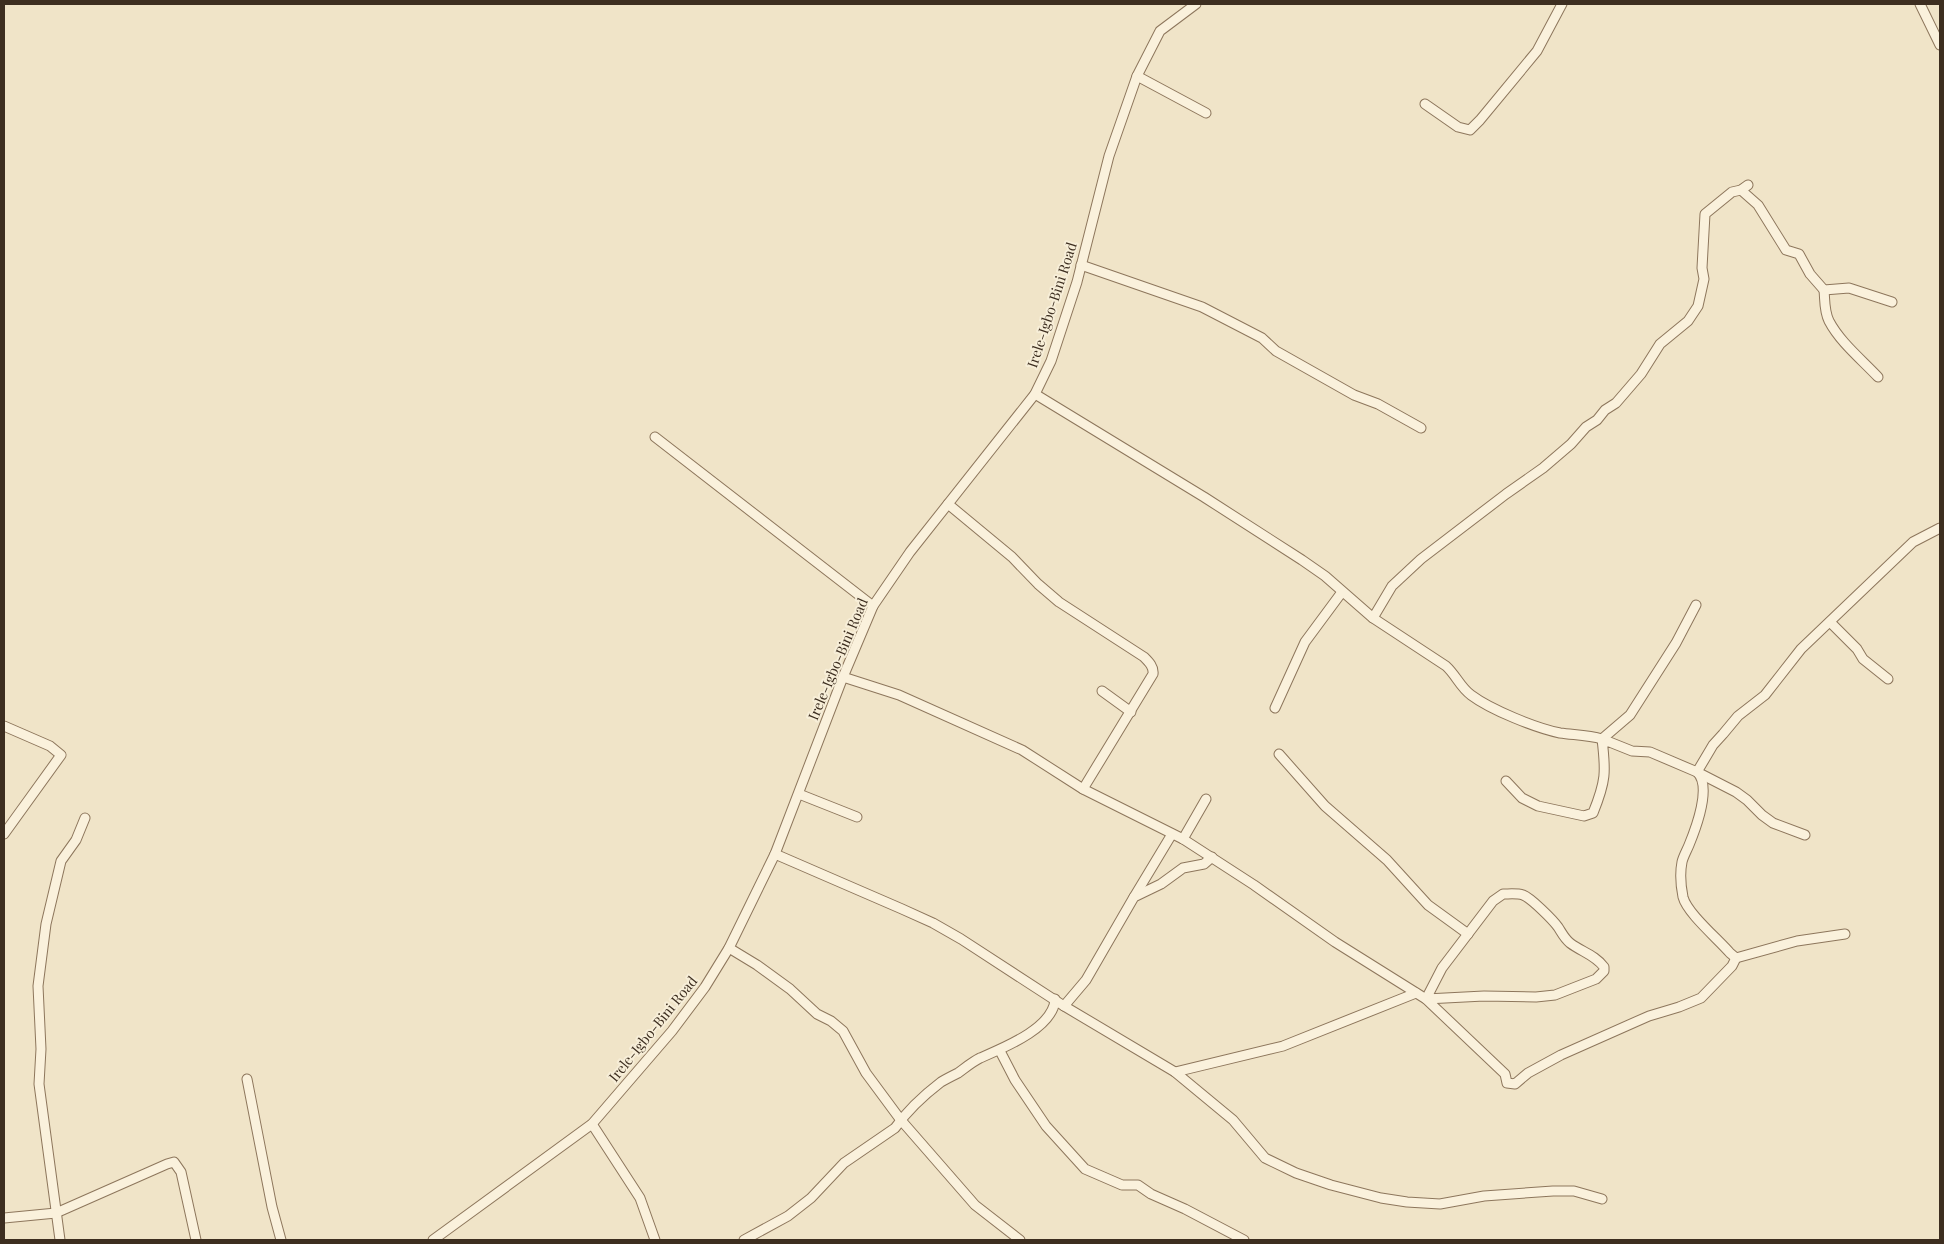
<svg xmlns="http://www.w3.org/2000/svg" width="1944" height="1244" font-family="'Playfair Display',serif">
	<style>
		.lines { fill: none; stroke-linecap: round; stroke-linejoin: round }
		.minor-casing { stroke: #8d765c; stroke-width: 11 }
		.minor { stroke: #faf1dc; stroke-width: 9 }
		.labels { text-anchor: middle; stroke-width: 4; stroke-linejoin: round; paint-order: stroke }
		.street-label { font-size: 14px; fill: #3d2e20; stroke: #f7eed8 }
	</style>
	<rect width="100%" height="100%" fill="#f0e4c8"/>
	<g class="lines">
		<!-- minor casing -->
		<g class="minor-casing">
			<g id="minor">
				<polyline points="1920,4 1940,45"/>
				<polyline points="1137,76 1206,113"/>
				<polyline points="1425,104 1458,127 1470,130 1480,120 1537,51 1562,4"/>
				<polyline points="1741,190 1758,205 1786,250 1799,254 1810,274 1824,290 1849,288 1892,302"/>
				<polyline points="1081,265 1202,307 1262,338 1276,351 1354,395 1378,404 1421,428"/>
				<path d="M1824,290C1825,300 1824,311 1829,321C1840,342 1861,359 1878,377"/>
				<path d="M1035,394L1204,497L1302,560L1325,576L1373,618L1446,666C1456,675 1460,687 1471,695C1491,710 1536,728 1560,733C1574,735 1588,735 1602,739L1630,715L1676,643L1696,605"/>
				<polyline points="655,437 873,606"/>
				<path d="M948,504L1012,557L1038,584L1059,602L1144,657C1149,662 1154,667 1153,674L1083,789"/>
				<polyline points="1373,618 1392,586 1421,559 1506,494 1543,468 1571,444 1586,427 1597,420 1605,410 1616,403 1641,374 1660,344 1688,321 1698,306 1704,279 1702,268 1705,214 1732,192 1741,190 1748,185"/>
				<polyline points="1830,622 1857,649 1863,659 1888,679"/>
				<polyline points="843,677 899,695 1022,750 1083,789 1183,839 1254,885 1335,942 1426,999 1505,1074 1507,1083 1515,1084 1528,1073 1561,1055 1649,1016 1679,1007 1701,998 1732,966 1736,958"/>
				<polyline points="1102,691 1131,712"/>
				<polyline points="1275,708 1305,642 1342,592"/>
				<polyline points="4,726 50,746 61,755 4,834"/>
				<polyline points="1279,754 1325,806 1387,860 1428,905 1468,934"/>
				<path d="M1506,781L1522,798L1538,806L1584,816L1593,813C1606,781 1606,772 1602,739L1632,751L1650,752L1697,772C1712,786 1696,828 1689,845C1687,850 1683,857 1682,862C1680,872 1681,887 1683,897C1687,913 1718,939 1730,953L1736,958L1797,941L1845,934"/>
				<polyline points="799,794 857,817"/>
				<polyline points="1805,835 1773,823 1762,815 1747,800 1736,792 1697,772 1713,745 1723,734 1738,716 1765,695 1801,649 1913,542 1940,528"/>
				<polyline points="1183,839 1206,799"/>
				<polyline points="775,854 902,909 933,923 961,939 1064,1006 1175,1072 1233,1120 1265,1158 1296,1173 1331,1185 1381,1198 1407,1202 1440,1204 1484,1196 1553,1191 1574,1191 1602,1199"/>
				<path d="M1503,894C1509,894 1517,893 1523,895C1531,898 1553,920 1558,927C1562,933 1564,938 1570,943C1582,952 1595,955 1604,967V971L1596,979L1555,995L1536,997L1484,996L1426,999L1442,968L1493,901Z"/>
				<polyline points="1134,897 1172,834"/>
				<polyline points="729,948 757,965 790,989 817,1014 831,1021 843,1031 866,1073 900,1119 975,1205 1020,1240"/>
				<polyline points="1064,1006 1086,980 1134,897 1161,884 1183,868 1204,864 1212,857"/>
				<polyline points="1000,1051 1015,1080 1046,1126 1085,1169 1122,1185 1138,1185 1151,1194 1185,1209 1244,1240"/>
				<polyline points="1175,1072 1283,1046 1416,993"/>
				<polyline points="247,1079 272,1207 281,1240"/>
				<polyline points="592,1124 640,1198 655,1240"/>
				<polyline points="4,1218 56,1213 167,1164 174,1162 181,1172 196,1240"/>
				<polyline points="60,1240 39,1084 41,1049 38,986 46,924 61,861 76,840 85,818"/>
				<polyline points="433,1240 592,1124 672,1031 705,987 729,948 775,854 843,677 873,606 910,552 1035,394 1051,361 1077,282 1109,156 1137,76 1160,31 1196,4"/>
				<path d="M744,1240L788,1216L811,1198L844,1163L895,1128C907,1111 924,1095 941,1082C946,1079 952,1076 958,1073C965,1068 972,1062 980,1058C1003,1048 1054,1028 1055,999"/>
			</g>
		</g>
		<!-- minor -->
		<use href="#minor" class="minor"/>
	</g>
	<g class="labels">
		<!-- street labels -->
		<g class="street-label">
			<text transform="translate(1052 305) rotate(-72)" y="5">Irele-Igbo-Bini Road</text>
			<text transform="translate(838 659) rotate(-67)" y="5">Irele-Igbo-Bini Road</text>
			<text transform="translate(653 1029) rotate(-51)" y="5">Irele-Igbo-Bini Road</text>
		</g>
	</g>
	<!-- border -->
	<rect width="1944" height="1244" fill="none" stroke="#3d2e20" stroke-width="10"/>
</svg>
